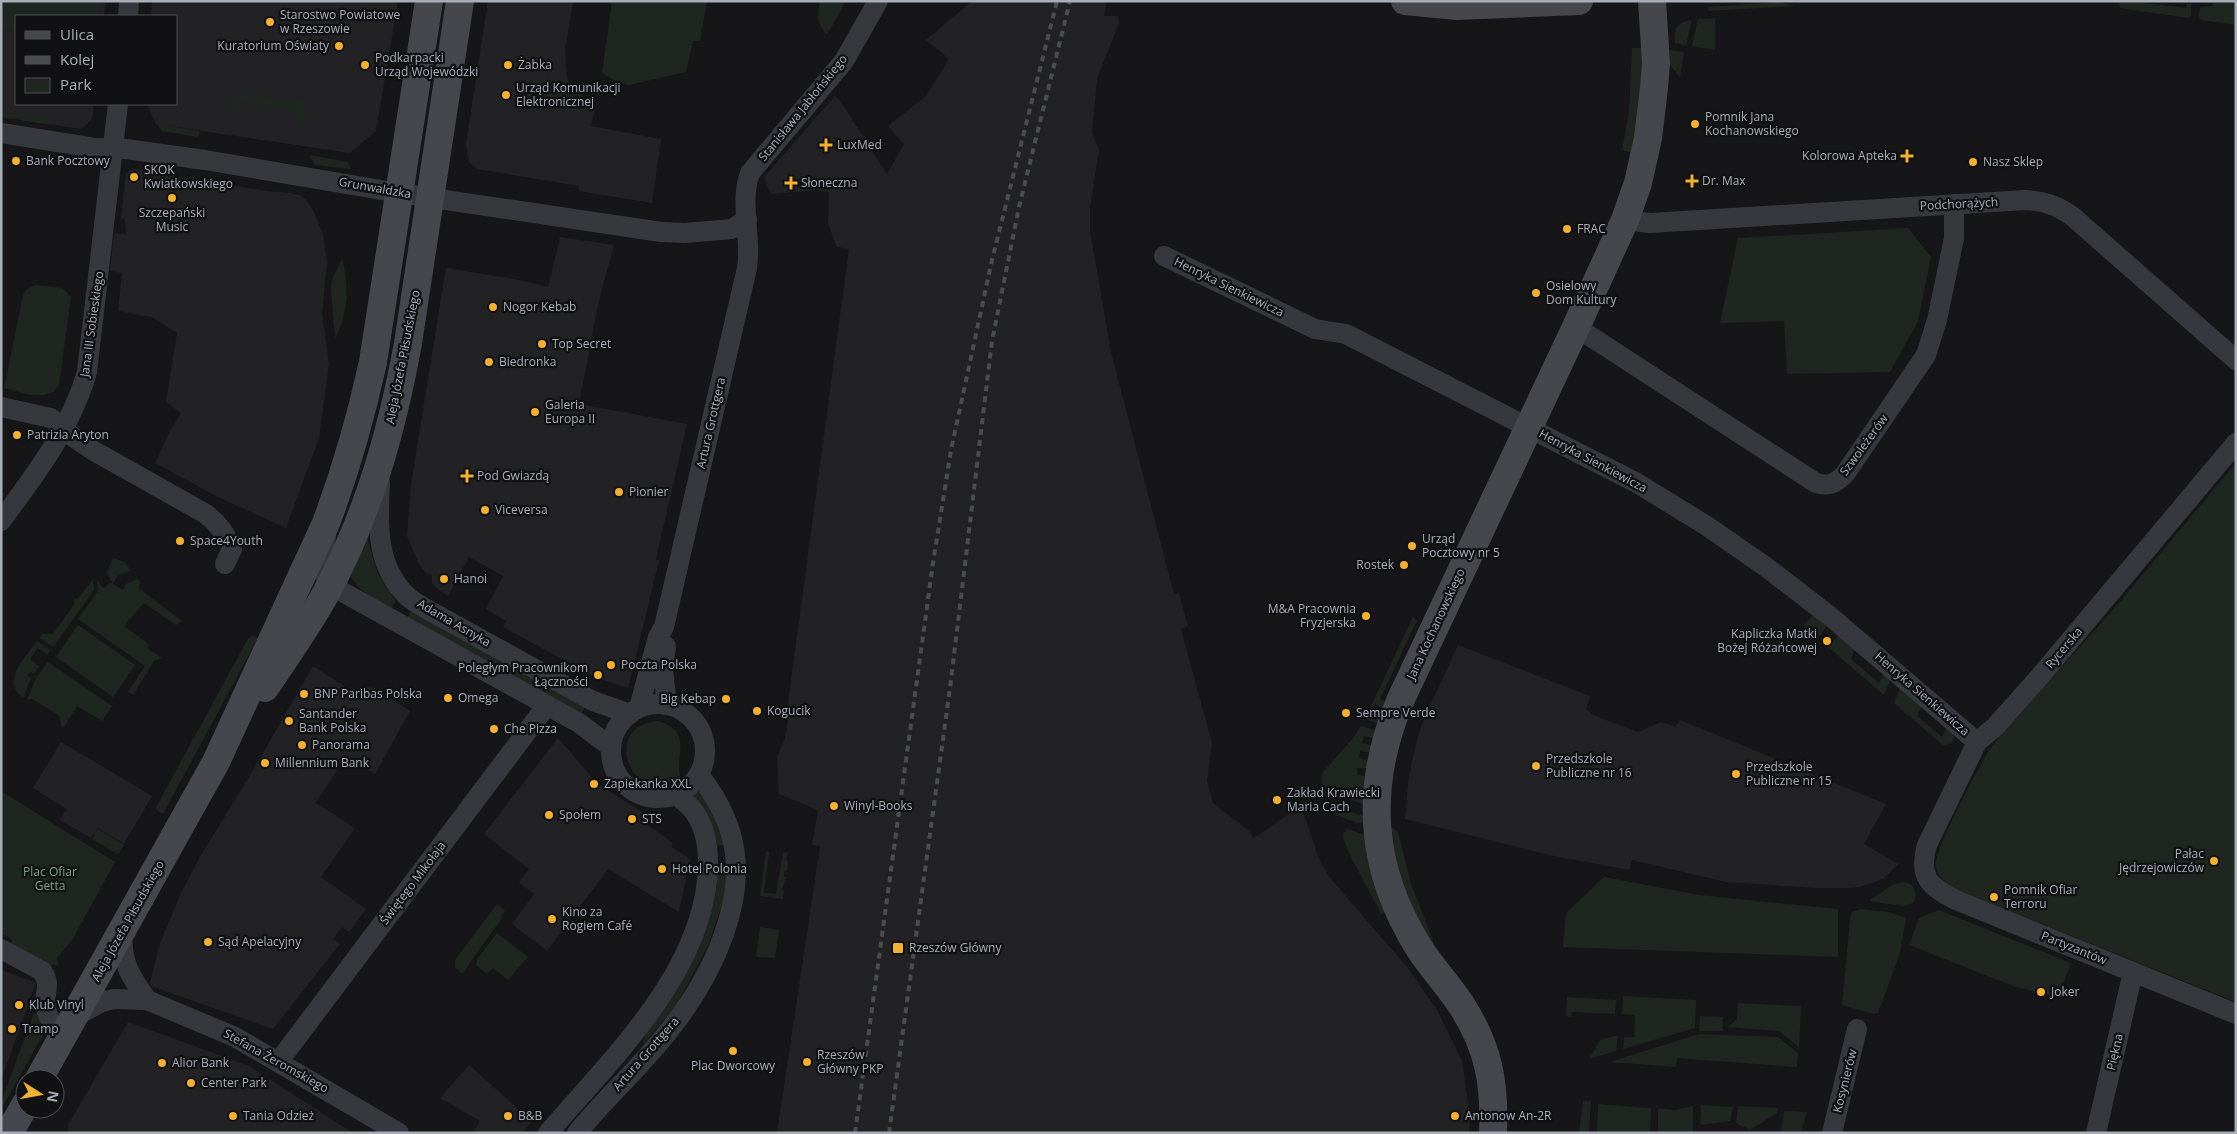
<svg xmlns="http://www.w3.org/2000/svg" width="2237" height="1134" font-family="'Open Sans',sans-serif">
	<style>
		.built { fill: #222225 }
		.green { fill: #1e261f }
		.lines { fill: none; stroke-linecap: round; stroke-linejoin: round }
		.street { stroke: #37383d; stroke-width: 20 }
		.secondary { stroke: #45474d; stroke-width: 28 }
		.rail { stroke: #4a4c52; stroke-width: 4; stroke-dasharray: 6 5; stroke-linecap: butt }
		.poi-dot { fill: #f2b134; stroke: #111113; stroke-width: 2 }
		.labels { text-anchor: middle; stroke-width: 4.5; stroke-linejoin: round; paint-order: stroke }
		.poi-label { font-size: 12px; fill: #a8adb8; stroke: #111113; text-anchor: start }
		.street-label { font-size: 12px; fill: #a8adb8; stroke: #111113 }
		.park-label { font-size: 12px; fill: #7fa381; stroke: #111113 }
	</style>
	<rect width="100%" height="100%" fill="#161618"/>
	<!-- built -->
	<g class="built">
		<polygon points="1,1 105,1 104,16 16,16 16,104 94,104 92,119 81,129 1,117"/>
		<polygon points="152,1 398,1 376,131 350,153 156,124 147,104 176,104 176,16 151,16"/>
		<polygon points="488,1 573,1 565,50 567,79 595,110 591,126 661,139 652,203 579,191 579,186 477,169 469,162 466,144"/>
		<polygon points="972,1 1107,1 1104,16 1118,16 1119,23 1097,79 1092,133 1099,150 1090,208 1090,231 1111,352 1174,594 1179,593 1188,626 1181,629 1212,743 1207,781 1213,803 1248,830 1254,838 1301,806 1319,859 1330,878 1407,967 1437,1010 1462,1061 1470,1115 1469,1133 777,1133 820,846 812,845 818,810 779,794 777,757 785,738 788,721 788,703 849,249 837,247 828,224 829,192 816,190 771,194 764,177 835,96 839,99 887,174 904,144 888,126 926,96 949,59 926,40"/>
		<polygon points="133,169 266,191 290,193 300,195 306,200 314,212 323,234 327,263 322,313 329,364 319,438 286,528 218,497 155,463 170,431 181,413 166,402 177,333 152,317 118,311 122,273 110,271 114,233 126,234 125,219 121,218 126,173"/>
		<polygon points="560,237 614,245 599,300 579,404 687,424 656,559 659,561 628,688 597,678 503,627 506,621 486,609 503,576 469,557 448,596 439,590 432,583 432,575 426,573 418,562 407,536 411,484 446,268 515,279 548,287"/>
		<polygon points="1458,645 1590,696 1586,709 1593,715 1638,732 1661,722 1676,727 1680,720 1886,804 1864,844 1898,864 1883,879 1860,887 1846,888 1817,888 1726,882 1632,860 1629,870 1549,855 1405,819 1409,775 1417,740 1424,719"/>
		<polygon points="313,666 352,691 364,687 375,688 410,711 375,774 346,756 316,803 355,828 321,877 366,909 349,932 342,927 333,939 340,944 273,1029 151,986 150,983 160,943 181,893 201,855 249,777"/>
		<polygon points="558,738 597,783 645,814 641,820 673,843 672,847 690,859 679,912 608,869 547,951 512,924 534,894 519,882 529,869 484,834"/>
		<polygon points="61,742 152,796 124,844 98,828 91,838 60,820 67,809 33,788"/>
		<polygon points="1,970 36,983 1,1080"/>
		<polygon points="128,1022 249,1066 353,1133 68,1133 68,1125"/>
		<polygon points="469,1065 532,1121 522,1133 473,1133 480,1121 440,1098"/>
	</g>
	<!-- green -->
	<g class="green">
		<polygon points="3,1 100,1 98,16 16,16 16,31 1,28"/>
		<polygon points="612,1 707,1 700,41 693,41 686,72 629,85 617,82 602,73"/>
		<path d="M820,1H846L827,35C817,24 817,15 820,1Z"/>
		<polygon points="2119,1 2145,1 2145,3 2186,8 2187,3 2191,4 2191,16 2188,18 2120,8"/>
		<polygon points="2213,1 2236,1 2236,25 2201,20 2199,17 2200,7 2212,6"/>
		<polygon points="1779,2 1795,6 1709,11 1707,7"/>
		<polygon points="1715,18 1715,50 1692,46 1698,19"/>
		<path d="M1692,20L1686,45L1675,43C1672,29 1679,21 1692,20Z"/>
		<polygon points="1632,48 1646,48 1634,153 1622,150 1629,111"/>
		<polygon points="1670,50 1684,52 1680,78 1669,63"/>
		<path d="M240,93L304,102L308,107L307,120L301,123L296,122L293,117L294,110L241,102L238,111L232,113L230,111C231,103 231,94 240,93Z"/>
		<polygon points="1,110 3,113 15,115 15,112 30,114 30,117 53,120 52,125 19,120 20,118 11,117 12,119 1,117"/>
		<polygon points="157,124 200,131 199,135 197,137 162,131"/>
		<polygon points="310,155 348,162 351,169 314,165"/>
		<polygon points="1908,228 1931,257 1918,321 1890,372 1787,374 1784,321 1720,323 1738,238"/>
		<path d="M342,258C349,285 349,312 335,338L331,291L332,279Z"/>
		<polygon points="35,285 62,288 71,297 59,385 53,392 44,395 30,395 4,388 23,295 26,290"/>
		<path d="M2236,463V1002L1955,889C1947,883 1937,877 1936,866C1934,850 1975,775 1985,757C1989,749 1995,742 2001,735L2118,604Z"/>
		<path d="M367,536L376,569L384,585L396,600L392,608C375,599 359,592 349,574Z"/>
		<polygon points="113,558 125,562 131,571 118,575 113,584 123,590 126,584 137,579 141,582 138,588 182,621 176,625 144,603 130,619 129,618 125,627 149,644 147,648 162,658 154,661 133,695 128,692 145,666 78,619 98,591 97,579 103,588 112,582 107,573"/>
		<polygon points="93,579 94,590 53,647 40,638 42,634 54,633 75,603 73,601 75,598 77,600"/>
		<polygon points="411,611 585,707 580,716 512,674 407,617"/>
		<polygon points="1813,614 1828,624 1818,638 1803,626"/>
		<polygon points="1413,617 1417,620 1380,699 1388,702 1385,709 1375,705 1372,712 1383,716 1380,724 1365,719"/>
		<polygon points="78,625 135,665 113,697 56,657"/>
		<polygon points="1840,634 1856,647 1851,659 1879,683 1884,672 1891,678 1884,695 1828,647"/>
		<polygon points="254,636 258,638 163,814 155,809 249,637"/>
		<path d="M37,641L50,650L48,655L38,648L30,659L39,666L34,674L31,672L27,675L31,678L23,698C0,681 26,657 37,641Z"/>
		<polygon points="48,662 112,706 102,721 77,706 64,727 61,726 60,716 32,699 27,700 35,680"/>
		<polygon points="1901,686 1922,705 1917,716 1942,737 1947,726 1955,737 1951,744 1943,745 1894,703"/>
		<path d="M659,721C693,733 675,753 680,777C628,810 601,723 659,721Z"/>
		<path d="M1361,726L1377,731L1375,739L1364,736L1362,743L1373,746L1371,753L1360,751L1359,758L1370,760L1369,769L1357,768V775L1368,776L1365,805L1327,790C1320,785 1321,779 1323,772L1354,737Z"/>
		<polygon points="698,789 714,814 725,845 715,846 691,794"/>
		<polygon points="1,791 115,862 72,940 57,958 58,966 53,964 51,968 55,970 51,977 11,946 12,939 1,934"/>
		<polygon points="1338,808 1363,816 1366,818 1366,822 1357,823 1334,814 1334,811"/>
		<polygon points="1389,825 1398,832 1411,884 1434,943 1428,945 1401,892"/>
		<polygon points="98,829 124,845 119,853 117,854 92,839"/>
		<polygon points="1347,829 1365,835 1388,910 1381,914 1349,853 1342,835"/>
		<polygon points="766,851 769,852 764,893 776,894 783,852 789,853 787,855 786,860 788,861 787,871 784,872 784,877 786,877 782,890 784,891 783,899 760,896"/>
		<path d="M727,864L725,896L709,943L677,1004L644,1044C642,1032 660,1015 667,1005C692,967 720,912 717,865Z"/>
		<polygon points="1604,877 1699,895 1838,909 1838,957 1563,947 1566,913"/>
		<path d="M1902,882C1914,882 1919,893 1913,903L1904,906L1872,902L1870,900L1892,885Z"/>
		<polygon points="497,904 505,910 501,916 503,917 471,961 463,974 455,967 455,960"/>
		<polygon points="1860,909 1889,912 1906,918 1900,953 1878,1013 1874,1014 1842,1005 1850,919 1852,912"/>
		<polygon points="1939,910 2071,963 2059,997 2013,986 1909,945 1919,918"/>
		<polygon points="760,927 779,930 775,958 756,957"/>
		<polygon points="497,933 528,957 508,980 493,968 487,974 476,965 478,958"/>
		<polygon points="1623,996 1696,1000 1695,1028 1623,1049 1624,1037 1634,1037 1635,1015 1622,1014"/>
		<polygon points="1567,997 1616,1000 1615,1014 1572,1012 1571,1017 1566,1016"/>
		<polygon points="1738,1003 1801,1006 1799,1047 1779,1031 1728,1027 1737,1019"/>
		<polygon points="34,1013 38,1015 45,1031 3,1106 1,1102"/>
		<polygon points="1700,1016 1723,1017 1723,1031 1699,1031"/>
		<polygon points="1699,1034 1778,1037 1798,1053 1797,1067 1677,1058 1676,1067 1610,1062"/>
		<polygon points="1618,1035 1616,1051 1589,1059 1600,1040"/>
		<polygon points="1583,1101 1591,1101 1589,1133 1579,1133"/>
		<polygon points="1598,1104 1651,1108 1650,1133 1597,1133"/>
		<polygon points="1701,1105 1733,1107 1730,1121 1700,1125"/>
		<polygon points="1693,1106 1693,1133 1658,1133 1658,1108 1675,1110"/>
		<polygon points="1738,1106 1778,1108 1777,1113 1750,1130 1736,1123"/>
		<polygon points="1784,1111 1807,1112 1801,1133 1781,1133"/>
	</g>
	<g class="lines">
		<!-- street -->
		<g class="street">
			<polyline points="128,16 129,1"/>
			<polyline points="1,133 95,148 126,149 205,160 399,193 661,232 685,233 732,229 747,219"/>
			<path d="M1625,220L1650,223L2025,200C2044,201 2056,205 2072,216L2236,360"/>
			<polyline points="1164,256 1315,329 1346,334 1637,483 1707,526 1766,567 1831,617 1977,742"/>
			<path d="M1576,327L1816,483C1829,487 1836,483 1845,474L1926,355L1937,320L1954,238V204"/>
			<path d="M1,407L51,418L73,437L94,451L206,514C219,524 225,533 232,549L225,564"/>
			<path d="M2236,443L2042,674L1995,727L1977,742L1927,845C1918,877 1929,886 1956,900L2236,1014"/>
			<path d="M380,482C378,523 375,565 407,596C413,602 422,606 430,611L593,701L630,714"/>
			<path d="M1,521C35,475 71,428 87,372L118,104"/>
			<path d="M326,535C324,563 314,571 339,590L579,723L611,747"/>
			<polyline points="666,646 663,669 667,705"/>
			<circle cx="658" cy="751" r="47"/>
			<path d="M639,708L658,637L664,627L747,268C752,237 739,203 750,173L844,61L878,1"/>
			<path d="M122,931C122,964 129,974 147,1000"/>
			<path d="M1,949L42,971C53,987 42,994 46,1009C49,1020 56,1031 61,1041"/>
			<polyline points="74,1017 102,1002 114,999 147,1000 235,1037 399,1133"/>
			<polyline points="279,1061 547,705"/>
			<path d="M548,1133C612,1058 707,969 708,864C708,847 705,827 695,813C691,806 682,800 676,795"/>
			<path d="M577,1133C607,1096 643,1065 671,1028C712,976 751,897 730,831C723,809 712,792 699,774"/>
			<polyline points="1832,1133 1857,1029"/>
			<polyline points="2096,1133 2133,972"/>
		</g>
		<!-- secondary -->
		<g class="secondary">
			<polyline points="1405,1 1457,6 1579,1"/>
			<path d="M265,688C286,657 307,627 325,595C368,516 392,431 408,343L460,1"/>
			<path d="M39,1079L216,762L326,523C346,470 361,417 373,362L429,1"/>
			<polyline points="9,1133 25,1105"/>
			<path d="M1493,1133C1495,1084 1489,1048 1462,1006C1449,986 1432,968 1419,948C1369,868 1364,788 1400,701L1576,327L1625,220L1638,183L1648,138L1654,88L1656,63L1652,1"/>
		</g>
		<!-- rail -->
		<g class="rail">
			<polyline points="855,1133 933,563 951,450 992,260 1057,1"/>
			<polyline points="889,1133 950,688 992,341 1019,207 1070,1"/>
		</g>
	</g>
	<!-- markers -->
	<g class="poi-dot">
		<circle cx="270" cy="22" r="5"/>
		<circle cx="339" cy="46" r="5"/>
		<circle cx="365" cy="65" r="5"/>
		<circle cx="508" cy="65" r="5"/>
		<circle cx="506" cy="95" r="5"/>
		<circle cx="1695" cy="124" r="5"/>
		<path d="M823.5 137.5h5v5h5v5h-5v5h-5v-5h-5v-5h5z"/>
		<path d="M1904.5 148.5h5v5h5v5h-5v5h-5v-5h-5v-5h5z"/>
		<circle cx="16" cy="161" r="5"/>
		<circle cx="1973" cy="162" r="5"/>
		<circle cx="134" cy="177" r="5"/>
		<path d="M1689.5 173.5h5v5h5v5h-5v5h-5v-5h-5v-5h5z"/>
		<path d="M788.5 175.5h5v5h5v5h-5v5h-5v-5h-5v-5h5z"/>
		<circle cx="172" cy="198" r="5"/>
		<circle cx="1567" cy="229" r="5"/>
		<circle cx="1536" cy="293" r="5"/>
		<circle cx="493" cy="307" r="5"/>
		<circle cx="542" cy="344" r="5"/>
		<circle cx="489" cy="362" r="5"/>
		<circle cx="535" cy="412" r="5"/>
		<circle cx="17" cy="435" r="5"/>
		<path d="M464.5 468.5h5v5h5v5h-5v5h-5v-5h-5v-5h5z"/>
		<circle cx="619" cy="492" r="5"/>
		<circle cx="485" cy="510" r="5"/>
		<circle cx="180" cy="541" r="5"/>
		<circle cx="1412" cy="546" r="5"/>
		<circle cx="1404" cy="565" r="5"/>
		<circle cx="444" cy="579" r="5"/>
		<circle cx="1366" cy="616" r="5"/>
		<circle cx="1827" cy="641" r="5"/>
		<circle cx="611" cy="665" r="5"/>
		<circle cx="598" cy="675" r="5"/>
		<circle cx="304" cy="694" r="5"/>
		<circle cx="448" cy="698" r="5"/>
		<circle cx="726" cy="699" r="5"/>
		<circle cx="757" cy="711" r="5"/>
		<circle cx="1346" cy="713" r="5"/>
		<circle cx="289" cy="721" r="5"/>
		<circle cx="494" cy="729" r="5"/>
		<circle cx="302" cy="745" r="5"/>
		<circle cx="265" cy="763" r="5"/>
		<circle cx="1536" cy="766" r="5"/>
		<circle cx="1736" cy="774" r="5"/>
		<circle cx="594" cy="784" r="5"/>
		<circle cx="1277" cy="800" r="5"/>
		<circle cx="834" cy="806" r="5"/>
		<circle cx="549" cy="815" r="5"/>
		<circle cx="632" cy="819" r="5"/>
		<circle cx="2214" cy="861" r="5"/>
		<circle cx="662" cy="869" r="5"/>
		<circle cx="1994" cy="897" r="5"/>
		<circle cx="552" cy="919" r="5"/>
		<circle cx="208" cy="942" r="5"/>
		<rect x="892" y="942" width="12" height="12" rx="2.5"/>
		<circle cx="2041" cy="992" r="5"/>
		<circle cx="19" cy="1005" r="5"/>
		<circle cx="12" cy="1029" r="5"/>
		<circle cx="733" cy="1051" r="5"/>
		<circle cx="807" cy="1062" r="5"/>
		<circle cx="162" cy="1063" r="5"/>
		<circle cx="191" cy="1083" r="5"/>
		<circle cx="233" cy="1116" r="5"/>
		<circle cx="508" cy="1116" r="5"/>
		<circle cx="1455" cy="1116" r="5"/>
	</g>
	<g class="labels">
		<!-- poi labels -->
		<g class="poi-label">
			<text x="280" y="19">Starostwo Powiatowe<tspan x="280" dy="14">w Rzeszowie</tspan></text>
			<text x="329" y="50" text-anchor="end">Kuratorium Oświaty</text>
			<text x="375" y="62">Podkarpacki<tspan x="375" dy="14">Urząd Wojewódzki</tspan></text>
			<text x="518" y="69">Żabka</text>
			<text x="516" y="92">Urząd Komunikacji<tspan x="516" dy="14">Elektronicznej</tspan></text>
			<text x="1705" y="121">Pomnik Jana<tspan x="1705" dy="14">Kochanowskiego</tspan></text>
			<text x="837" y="149">LuxMed</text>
			<text x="1897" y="160" text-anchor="end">Kolorowa Apteka</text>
			<text x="26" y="165">Bank Pocztowy</text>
			<text x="1983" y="166">Nasz Sklep</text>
			<text x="144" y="174">SKOK<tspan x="144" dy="14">Kwiatkowskiego</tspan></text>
			<text x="1702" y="185">Dr. Max</text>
			<text x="801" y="187">Słoneczna</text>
			<text x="172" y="217" text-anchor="middle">Szczepański<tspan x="172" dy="14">Music</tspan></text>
			<text x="1577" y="233">FRAC</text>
			<text x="1546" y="290">Osielowy<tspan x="1546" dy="14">Dom Kultury</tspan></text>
			<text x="503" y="311">Nogor Kebab</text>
			<text x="552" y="348">Top Secret</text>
			<text x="499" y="366">Biedronka</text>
			<text x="545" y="409">Galeria<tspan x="545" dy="14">Europa II</tspan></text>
			<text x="27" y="439">Patrizia Aryton</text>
			<text x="477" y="480">Pod Gwiazdą</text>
			<text x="629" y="496">Pionier</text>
			<text x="495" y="514">Viceversa</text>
			<text x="1422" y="543">Urząd<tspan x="1422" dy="14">Pocztowy nr 5</tspan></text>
			<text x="190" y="545">Space4Youth</text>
			<text x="1394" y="569" text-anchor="end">Rostek</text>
			<text x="454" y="583">Hanoi</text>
			<text x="1356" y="613" text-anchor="end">M&amp;A Pracownia<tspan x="1356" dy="14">Fryzjerska</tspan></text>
			<text x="1817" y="638" text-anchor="end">Kapliczka Matki<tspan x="1817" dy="14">Bożej Różańcowej</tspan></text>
			<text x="621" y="669">Poczta Polska</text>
			<text x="588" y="672" text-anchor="end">Poległym Pracownikom<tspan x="588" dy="14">Łączności</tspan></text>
			<text x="314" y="698">BNP Paribas Polska</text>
			<text x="458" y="702">Omega</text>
			<text x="716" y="703" text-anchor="end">Big Kebap</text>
			<text x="767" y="715">Kogucik</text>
			<text x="1356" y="717">Sempre Verde</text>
			<text x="299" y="718">Santander<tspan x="299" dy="14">Bank Polska</tspan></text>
			<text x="504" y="733">Che Pizza</text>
			<text x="312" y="749">Panorama</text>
			<text x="1546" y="763">Przedszkole<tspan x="1546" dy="14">Publiczne nr 16</tspan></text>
			<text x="275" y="767">Millennium Bank</text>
			<text x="1746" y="771">Przedszkole<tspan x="1746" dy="14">Publiczne nr 15</tspan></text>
			<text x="604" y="788">Zapiekanka XXL</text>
			<text x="1287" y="797">Zakład Krawiecki<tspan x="1287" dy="14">Maria Cach</tspan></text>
			<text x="844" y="810">Winyl-Books</text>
			<text x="559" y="819">Społem</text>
			<text x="642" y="823">STS</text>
			<text x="2204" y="858" text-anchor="end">Pałac<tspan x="2204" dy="14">Jędrzejowiczów</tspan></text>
			<text x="672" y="873">Hotel Polonia</text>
			<text x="2004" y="894">Pomnik Ofiar<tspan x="2004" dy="14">Terroru</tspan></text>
			<text x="562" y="916">Kino za<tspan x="562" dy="14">Rogiem Café</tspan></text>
			<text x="218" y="946">Sąd Apelacyjny</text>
			<text x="909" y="952">Rzeszów Główny</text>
			<text x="2051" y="996">Joker</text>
			<text x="29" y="1009">Klub Vinyl</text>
			<text x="22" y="1033">Tramp</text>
			<text x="817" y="1059">Rzeszów<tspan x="817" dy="14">Główny PKP</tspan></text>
			<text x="172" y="1067">Alior Bank</text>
			<text x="733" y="1070" text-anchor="middle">Plac Dworcowy</text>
			<text x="201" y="1087">Center Park</text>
			<text x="243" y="1120">Tania Odzież</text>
			<text x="518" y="1120">B&amp;B</text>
			<text x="1465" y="1120">Antonow An-2R</text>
		</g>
		<!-- street labels -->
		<g class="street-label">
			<text transform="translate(803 108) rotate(-51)" y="4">Stanisława Jabłońskiego</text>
			<text transform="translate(375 188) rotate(10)" y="4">Grunwaldzka</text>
			<text transform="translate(1959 204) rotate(-3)" y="4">Podchorążych</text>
			<text transform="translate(1229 287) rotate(26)" y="4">Henryka Sienkiewicza</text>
			<text transform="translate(92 324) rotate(-82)" y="4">Jana III Sobieskiego</text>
			<text transform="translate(403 357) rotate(-79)" y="4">Aleja Józefa Piłsudskiego</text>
			<text transform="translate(711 423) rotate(-77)" y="4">Artura Grottgera</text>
			<text transform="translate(1864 445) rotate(-54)" y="4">Szwoleżerów</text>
			<text transform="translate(1593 461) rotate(28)" y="4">Henryka Sienkiewicza</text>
			<text transform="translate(454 623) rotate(30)" y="4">Adama Asnyka</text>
			<text transform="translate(1436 624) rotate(-65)" y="4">Jana Kochanowskiego</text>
			<text transform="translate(2064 648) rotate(-50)" y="4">Rycerska</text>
			<text transform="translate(1922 694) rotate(41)" y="4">Henryka Sienkiewicza</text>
			<text transform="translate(413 883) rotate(-53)" y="4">Świętego Mikołaja</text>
			<text transform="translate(128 921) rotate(-61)" y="4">Aleja Józefa Piłsudskiego</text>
			<text transform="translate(2074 948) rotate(22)" y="4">Partyzantów</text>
			<text transform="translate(2115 1052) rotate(-77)" y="4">Piękna</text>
			<text transform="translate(646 1054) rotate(-49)" y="4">Artura Grottgera</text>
			<text transform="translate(276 1061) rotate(29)" y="4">Stefana Żeromskiego</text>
			<text transform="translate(1845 1081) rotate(-76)" y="4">Kosynierów</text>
		</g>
		<!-- park labels -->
		<g class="park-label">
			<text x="50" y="876">Plac Ofiar<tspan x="50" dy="14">Getta</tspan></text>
		</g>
	</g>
	<!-- border -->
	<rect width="2237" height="1134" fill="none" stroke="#a8adb8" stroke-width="5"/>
	<!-- legend -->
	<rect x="15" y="15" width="162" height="90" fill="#111113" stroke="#4d4f55"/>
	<rect x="25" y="31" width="25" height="8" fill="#45474d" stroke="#4d4f55"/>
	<text x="60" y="40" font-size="15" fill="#a8adb8">Ulica</text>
	<rect x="25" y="56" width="25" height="8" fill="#4a4c52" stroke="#4d4f55"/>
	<text x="60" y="65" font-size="15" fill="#a8adb8">Kolej</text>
	<rect x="25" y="78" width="25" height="15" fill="#1e261f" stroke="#4d4f55"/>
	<text x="60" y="90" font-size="15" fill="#a8adb8">Park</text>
	<!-- north arrow -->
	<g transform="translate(40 1094) rotate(101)"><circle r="24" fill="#111113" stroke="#4d4f55"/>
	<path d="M0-4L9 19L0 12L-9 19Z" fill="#f2b134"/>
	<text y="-8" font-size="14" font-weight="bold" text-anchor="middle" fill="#a8adb8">N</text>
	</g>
</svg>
